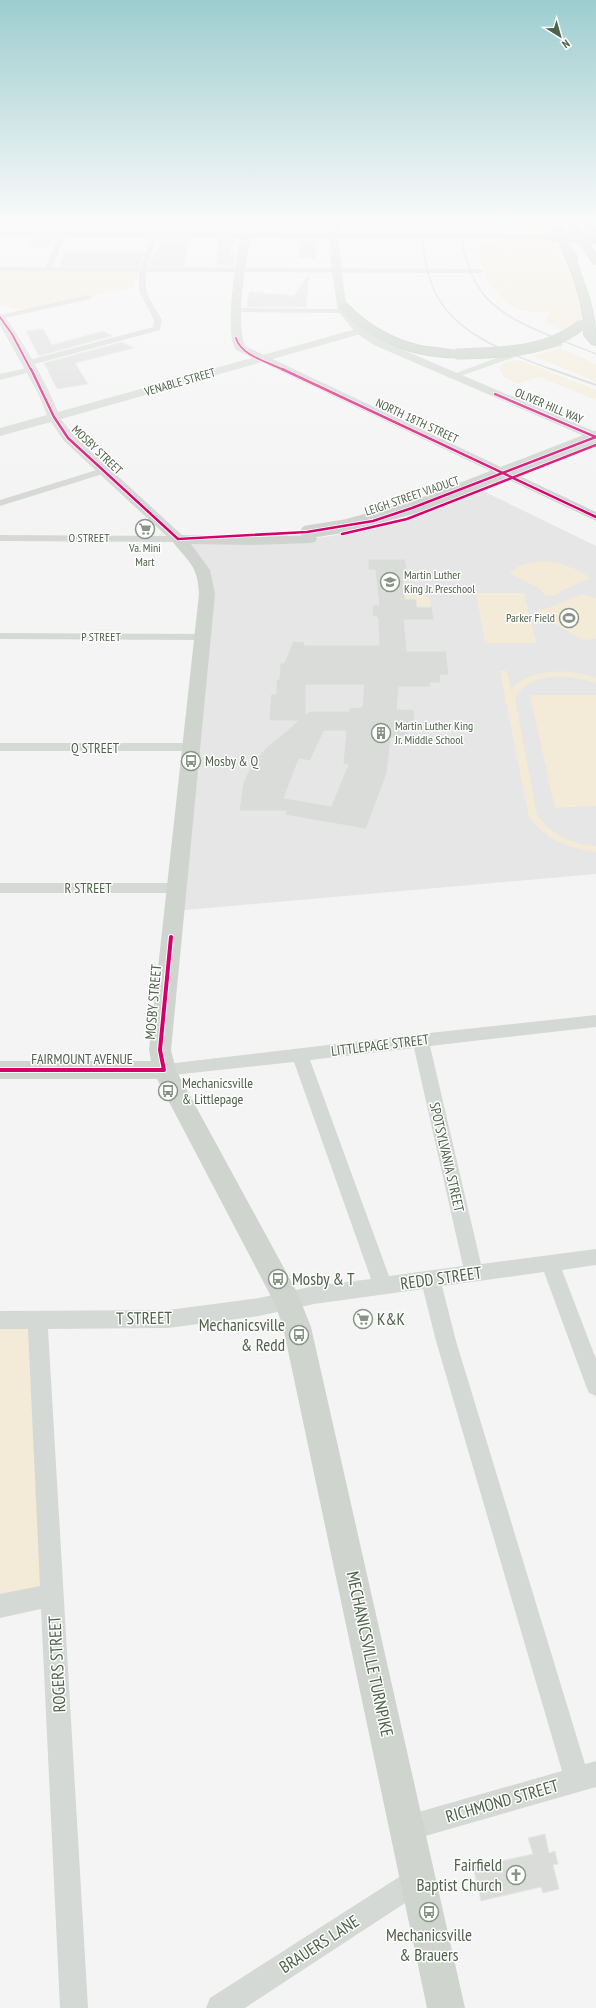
<svg xmlns="http://www.w3.org/2000/svg" width="596" height="2008" font-family="'PT Sans Narrow',sans-serif">
	<style>
		.commercial { fill: #faf1f9 }
		.education { fill: #e5e6e5 }
		.green { fill: #f3ebd7 }
		.building { fill: #dadcda; stroke: #e5e6e5; fill-rule: evenodd }
		.lines { fill: none; stroke-linecap: round; stroke-linejoin: round }
		.highway-casing { stroke: #bac3b8; stroke-width: 2 }
		.street { fill: #d5d9d5; fill-rule: evenodd }
		.secondary { fill: #d5d9d4; fill-rule: evenodd }
		.primary { fill: #cfd5ce; fill-rule: evenodd }
		.highway { fill: #c4cdc3; fill-rule: evenodd }
		.rail-far1 { stroke: #cdd0cc; stroke-width: 1.5 }
		.rail { stroke: #cdd0cc; stroke-width: 2 }
		.highway-bridge-casing { stroke: #bac3b8; stroke-width: 11; stroke-linecap: butt }
		.primary-bridge { stroke: #cfd5ce; stroke-width: 13 }
		.highway-bridge { stroke: #c4cdc3; stroke-width: 10 }
		.cycleway-far2-casing { stroke: #fff; stroke-width: 3 }
		.cycleway-far1-casing { stroke: #fff; stroke-width: 4 }
		.cycleway-casing { stroke: #fff; stroke-width: 6 }
		.cycleway-far2 { stroke: #d6006c; stroke-width: 2 }
		.cycleway-far1 { stroke: #d6006c; stroke-width: 2.5 }
		.cycleway { stroke: #d6006c; stroke-width: 4 }
		.labels { text-anchor: middle; stroke-width: 3; stroke-linejoin: round; paint-order: stroke }
		.far-street-label { font-size: 12px; fill: #4e6249; stroke: #fff }
		.far-poi-label { font-size: 12px; fill: #4e6249; stroke: #fff; text-anchor: start }
		.street-label { font-size: 14px; fill: #4e6249; stroke: #fff }
		.poi-label { font-size: 14px; fill: #4e6249; stroke: #fff; text-anchor: start }
		.near-street-label { font-size: 17px; fill: #4e6249; stroke: #fff }
		.near-poi-label { font-size: 17px; fill: #4e6249; stroke: #fff; text-anchor: start }
	</style>
	<rect width="100%" height="100%" fill="#f4f4f4"/>
	<!-- commercial -->
	<polygon class="commercial" points="260,221 322,221 321,232 273,231 273,227 271,226 259,225"/>
	<!-- education -->
	<polygon class="education" points="481,490 596,546 596,874 174,911 207,591 178,539 316,538 332,536 394,523"/>
	<!-- green -->
	<g class="green">
		<polygon points="529,221 545,221 550,233 492,232 512,230 526,226 526,223"/>
		<path d="M490,238L553,239C559,255 585,299 582,314C581,323 574,328 567,333L545,322L546,316L551,312L522,311L510,306L488,283L475,243L496,242Z"/>
		<polygon points="0,269 135,271 138,273 135,278 135,287 27,309 15,309 0,304"/>
		<polygon points="560,348 596,364 596,382 534,356"/>
		<polygon points="514,360 525,362 596,390 596,400 539,377 517,384 504,377 499,368 503,363"/>
		<path d="M542,561C563,563 573,567 591,578L561,591L555,596L545,595L540,589L509,573L521,565Z"/>
		<path d="M404,589C417,589 422,592 431,600L430,607H417L416,599H405Z"/>
		<polygon points="476,593 524,593 536,643 485,643"/>
		<polygon points="582,594 596,598 596,639 582,640 548,620 537,616 537,610 548,608"/>
		<path d="M500,671H507L511,689C532,667 570,669 596,678V683C571,674 528,670 515,699L537,815L547,827L561,837L581,844L596,846V852C570,849 545,839 529,817Z"/>
		<polygon points="530,695 596,695 596,806 555,808"/>
		<polygon points="0,1319 39,1319 53,1594 0,1604"/>
	</g>
	<!-- building -->
	<g class="building">
		<polygon points="40,225 58,225 56,230 38,230"/>
		<polygon points="300,225 316,226 316,231 300,231"/>
		<polygon points="33,239 52,239 48,247 29,247"/>
		<polygon points="220,239 233,240 230,254 235,254 233,266 216,266"/>
		<polygon points="161,240 189,240 184,266 149,266 154,252 158,252"/>
		<polygon points="300,240 316,240 316,258 299,258"/>
		<polygon points="65,252 144,252 139,266 59,266"/>
		<polygon points="309,274 306,307 247,307 249,292 294,296"/>
		<polygon points="43,329 52,345 103,331 112,336 39,356 26,331"/>
		<polygon points="122,342 134,348 75,363 88,384 57,389 44,363"/>
		<path d="M368,559H405L408,575H403L405,599H416L417,607H432L434,620H404L407,651H446L449,675H440L441,683H430L431,687H399L397,709L415,710L413,731H409L407,738H391L387,773L366,829L285,815L287,811H239L243,783L253,762L267,747L298,721H270L269,715L271,694H276V684L277,679H279L280,663H284L293,641L304,642L305,645H379L378,619L376,616L373,617L372,605H379L375,570H368ZM306,685H364L362,707L349,708V711H310L306,714ZM324,731H346L343,764L348,765L331,806L284,798L299,759L310,761Z"/>
		<polygon points="545,1834 549,1853 555,1851 558,1864 553,1865 559,1889 543,1893 541,1887 481,1901 473,1867 533,1854 528,1838"/>
	</g>
	<g class="lines">
		<!-- highway casing -->
		<g class="highway-casing">
			<g id="highway">
				<path d="M550,221H558L577,259L576,261C587,291 596,313 596,345L592,344L584,335C586,297 564,255 550,221Z"/>
				<polygon points="566,221 574,221 596,254 596,264 593,263"/>
				<polygon points="585,221 596,221 592,224 596,227 596,234 585,228"/>
				<path d="M343,303L347,304C367,325 391,339 420,346C429,348 458,349 462,354C458,359 450,357 444,357C406,354 361,338 338,306Z"/>
			</g>
		</g>
		<!-- street -->
		<g class="street">
			<polygon points="67,221 73,221 52,267 140,267 157,221 163,221 147,267 480,269 484,271 480,273 146,272 146,287 148,296 162,320 160,330 31,365 25,365 25,361 153,327 154,320 139,291 139,272 0,271 0,267 45,267"/>
			<polygon points="369,221 375,221 376,236 371,235"/>
			<polygon points="88,295 92,297 91,299 0,319 0,315"/>
			<polygon points="233,308 343,309 347,311 343,313 236,312 233,312"/>
			<polygon points="559,342 562,342 562,346 518,356 455,378 449,378 448,376 513,352"/>
			<polygon points="32,367 35,367 35,371 0,380 0,374"/>
			<polygon points="103,468 108,471 106,473 0,506 0,500"/>
			<polygon points="0,535 178,536 183,539 178,542 0,541"/>
			<polygon points="0,633 202,634 208,637 202,640 0,639"/>
			<polygon points="0,743 190,743 196,747 190,751 0,751"/>
			<polygon points="0,883 175,883 180,885 182,888 180,891 175,893 0,893"/>
			<path d="M596,1015V1027L430,1046L481,1264L596,1249V1265L562,1270L596,1359V1396L589,1393L586,1386L544,1272L442,1286L456,1341L585,1764L596,1761V1787L408,1841L399,1837L395,1828L399,1819L408,1815L562,1771L436,1341L423,1289L314,1304L259,1316L168,1328L48,1329L88,2008H60L41,1609L0,1618V1594L40,1586L28,1329H0V1311L168,1310L259,1298L314,1286L371,1279L294,1062L164,1076L158,1075L156,1070L158,1065L420,1034ZM414,1048L463,1266L389,1276L310,1060Z"/>
			<polygon points="419,1866 428,1870 432,1879 428,1888 245,2008 206,2008 210,1998 410,1870"/>
		</g>
		<!-- secondary -->
		<g class="secondary">
			<polygon points="0,231 246,232 251,235 246,238 0,237"/>
			<path d="M0,314L4,315C25,345 44,378 58,412L356,329H364L365,331L364,333L61,419L73,435L183,536L185,539L183,542H173L64,441L51,422L0,436V428L47,415L38,393L0,325Z"/>
		</g>
		<!-- primary -->
		<g class="primary">
			<path d="M243,221H251L250,232L330,233V221H338L339,233L553,234L555,236L550,239L339,238C340,252 344,302 349,312C356,325 370,333 382,341L596,432V441L374,345L356,333L338,311L331,266L330,238H250C246,267 235,319 245,346L596,512V521L236,350C222,330 239,247 243,221Z"/>
			<path d="M178,535L252,537L310,535L315,536L317,539L315,542L310,543L252,545L191,544L210,570L215,594L171,1050L176,1070L297,1292L311,1327L465,2008H427L283,1327L275,1304L157,1079H0V1061H151L149,1050L199,594C198,563 186,561 171,539L173,536Z"/>
		</g>
		<!-- highway -->
		<use href="#highway" class="highway"/>
		<!-- rail-far1 -->
		<g class="rail-far1">
			<path d="M419,221C423,243 425,269 434,290C454,335 511,354 553,370"/>
			<path d="M458,221C462,244 467,271 481,291C503,323 561,339 596,354"/>
		</g>
		<!-- rail -->
		<polyline class="rail" points="551,369 596,385"/>
		<!-- highway-bridge casing -->
		<g class="highway-bridge-casing">
			<g id="highway-bridge">
				<polyline points="550,236 596,239"/>
				<path d="M456,354C499,353 546,353 581,325"/>
			</g>
		</g>
		<!-- primary-bridge -->
		<polyline class="primary-bridge" points="307,532 345,526 418,506 596,437"/>
		<!-- highway-bridge -->
		<use href="#highway-bridge" class="highway-bridge"/>
		<!-- cycleway-far2 casing -->
		<g class="cycleway-far2-casing">
			<g id="cycleway-far2">
				<polyline points="0,317 12,334 31,370"/>
				<path d="M236,338C241,356 268,362 284,370"/>
			</g>
		</g>
		<!-- cycleway-far1 casing -->
		<g class="cycleway-far1-casing">
			<g id="cycleway-far1">
				<polyline points="31,369 54,417 68,438 178,539"/>
				<polyline points="282,369 596,517"/>
				<polyline points="495,394 596,437"/>
				<polyline points="342,534 407,519 596,445"/>
				<polyline points="178,539 307,532 373,521 412,508 596,437"/>
			</g>
		</g>
		<!-- cycleway casing -->
		<g class="cycleway-casing">
			<polyline id="cycleway" points="0,1070 164,1070 160,1050 171,937"/>
		</g>
		<!-- cycleway-far2 -->
		<use href="#cycleway-far2" class="cycleway-far2"/>
		<!-- cycleway-far1 -->
		<use href="#cycleway-far1" class="cycleway-far1"/>
		<!-- cycleway -->
		<use href="#cycleway" class="cycleway"/>
	</g>
	<!-- sky -->
	<linearGradient id="sky" x2="0" y2="1"><stop stop-color="#9dcdcf"/><stop offset="0.44" stop-color="#fafafa"/><stop offset="1" stop-color="#fafafa" stop-opacity="0"/></linearGradient>
	<rect width="596" height="502" fill="url(#sky)"/>
	<!-- icons -->
	<defs>
		<g id="supermarket-ring" transform="scale(1)"><circle r="9.5" fill="#fff" stroke="#889585" stroke-width="1.5"/><path d="M-6-5.5h2.5l.6 2H6L4.5 2H-2.5L-4.4-4H-6ZM-1.5 3.2a1.3 1.3 0 1 0 .1 0ZM3 3.2a1.3 1.3 0 1 0 .1 0Z" fill="#889585"/></g>
		<g id="school-ring" transform="scale(1)"><circle r="9.5" fill="#fff" stroke="#889585" stroke-width="1.5"/><path d="M0-5L7-2L0 1L-7-2ZM-4 1L0 2.5L4 1V4Q0 6-4 4Z" fill="#889585"/></g>
		<g id="stadium-ring" transform="scale(1)"><circle r="9.5" fill="#fff" stroke="#889585" stroke-width="1.5"/><path d="M0-5a6.5 5 0 1 0 0 10a6.5 5 0 1 0 0-10ZM-3.5-1.8h7v3.6h-7Z" fill="#889585"/></g>
		<g id="building-ring" transform="scale(1)"><circle r="9.5" fill="#fff" stroke="#889585" stroke-width="1.5"/><path d="M-4-6H4V6H1V3H-1V6H-4ZM-2.5-4.3h1.7v1.8h-1.7ZM.8-4.3h1.7v1.8H.8ZM-2.5-1h1.7V.8h-1.7ZM.8-1h1.7V.8H.8Z" fill="#889585"/></g>
		<g id="bus-ring" transform="scale(1)"><circle r="9.5" fill="#fff" stroke="#889585" stroke-width="1.5"/><path d="M-5-6H5V4H4V6H2V4H-2V6H-4V4H-5ZM-3.5-4V0h7V-4ZM-3.5 1.2v1.5H-2V1.2ZM2 1.2v1.5H3.5V1.2Z" fill="#889585"/></g>
		<g id="church-ring" transform="scale(1)"><circle r="9.5" fill="#fff" stroke="#889585" stroke-width="1.5"/><path d="M-1.2-6h2.4v3.5h3.3v2.4h-3.3V6h-2.4V-.1h-3.3v-2.4h3.3Z" fill="#889585"/></g>
	</defs>
	<g fill-rule="evenodd">
		<use href="#supermarket-ring" x="145" y="529"/>
		<use href="#school-ring" x="390" y="582"/>
		<use href="#stadium-ring" x="569" y="618"/>
		<use href="#building-ring" x="381" y="733"/>
		<use href="#bus-ring" x="191" y="761"/>
		<use href="#bus-ring" x="168" y="1091"/>
		<use href="#bus-ring" x="278" y="1279"/>
		<use href="#supermarket-ring" x="363" y="1319"/>
		<use href="#bus-ring" x="299" y="1335"/>
		<use href="#church-ring" x="516" y="1875"/>
		<use href="#bus-ring" x="429" y="1912"/>
	</g>
	<g class="labels">
		<!-- far-street labels -->
		<g class="far-street-label">
			<text transform="translate(180 382) rotate(-16)" y="4">VENABLE STREET</text>
			<text transform="translate(549 406) rotate(23)" y="4">OLIVER HILL WAY</text>
			<text transform="translate(417 421) rotate(25)" y="4">NORTH 18TH STREET</text>
			<text transform="translate(97 450) rotate(44)" y="4">MOSBY STREET</text>
			<text transform="translate(412 496) rotate(-19)" y="4">LEIGH STREET VIADUCT</text>
			<text x="89" y="542">O STREET</text>
			<text x="101" y="641">P STREET</text>
		</g>
		<!-- far-poi labels -->
		<g class="far-poi-label">
			<text x="145" y="552" text-anchor="middle">Va. Mini<tspan x="145" dy="14">Mart</tspan></text>
			<text x="404" y="579">Martin Luther<tspan x="404" dy="14">King Jr. Preschool</tspan></text>
			<text x="555" y="622" text-anchor="end">Parker Field</text>
			<text x="395" y="730">Martin Luther King<tspan x="395" dy="14">Jr. Middle School</tspan></text>
		</g>
		<!-- street labels -->
		<g class="street-label">
			<text x="95" y="753">Q STREET</text>
			<text x="88" y="893">R STREET</text>
			<text transform="translate(153 1002) rotate(-85)" y="5">MOSBY STREET</text>
			<text transform="translate(380 1045) rotate(-7)" y="5">LITTLEPAGE STREET</text>
			<text x="82" y="1064">FAIRMOUNT AVENUE</text>
			<text transform="translate(447 1157) rotate(77)" y="5">SPOTSYLVANIA STREET</text>
		</g>
		<!-- poi labels -->
		<g class="poi-label">
			<text x="205" y="766">Mosby &amp; Q</text>
			<text x="182" y="1088">Mechanicsville<tspan x="182" dy="16">&amp; Littlepage</tspan></text>
		</g>
		<!-- near-street labels -->
		<g class="near-street-label">
			<text transform="translate(441 1278) rotate(-8)" y="6">REDD STREET</text>
			<text transform="translate(144 1318) rotate(-1)" y="6">T STREET</text>
			<text transform="translate(370 1654) rotate(78)" y="6">MECHANICSVILLE TURNPIKE</text>
			<text transform="translate(57 1664) rotate(-93)" y="6">ROGERS STREET</text>
			<text transform="translate(502 1801) rotate(-16)" y="6">RICHMOND STREET</text>
			<text transform="translate(319 1944) rotate(-33)" y="6">BRAUERS LANE</text>
		</g>
		<!-- near-poi labels -->
		<g class="near-poi-label">
			<text x="292" y="1285">Mosby &amp; T</text>
			<text x="377" y="1325">K&amp;K</text>
			<text x="285" y="1331" text-anchor="end">Mechanicsville<tspan x="285" dy="20">&amp; Redd</tspan></text>
			<text x="502" y="1871" text-anchor="end">Fairfield<tspan x="502" dy="20">Baptist Church</tspan></text>
			<text x="429" y="1941" text-anchor="middle">Mechanicsville<tspan x="429" dy="20">&amp; Brauers</tspan></text>
		</g>
	</g>
	<!-- north arrow -->
	<g transform="translate(560 36) rotate(143)" stroke="#ffffff" stroke-width="3" paint-order="stroke">
	<path d="M0-3L7 15L0 10L-7 15Z" fill="#4e6249"/>
	<text y="-6" font-size="11" font-weight="bold" text-anchor="middle" fill="#4e6249">N</text>
	</g>
</svg>
